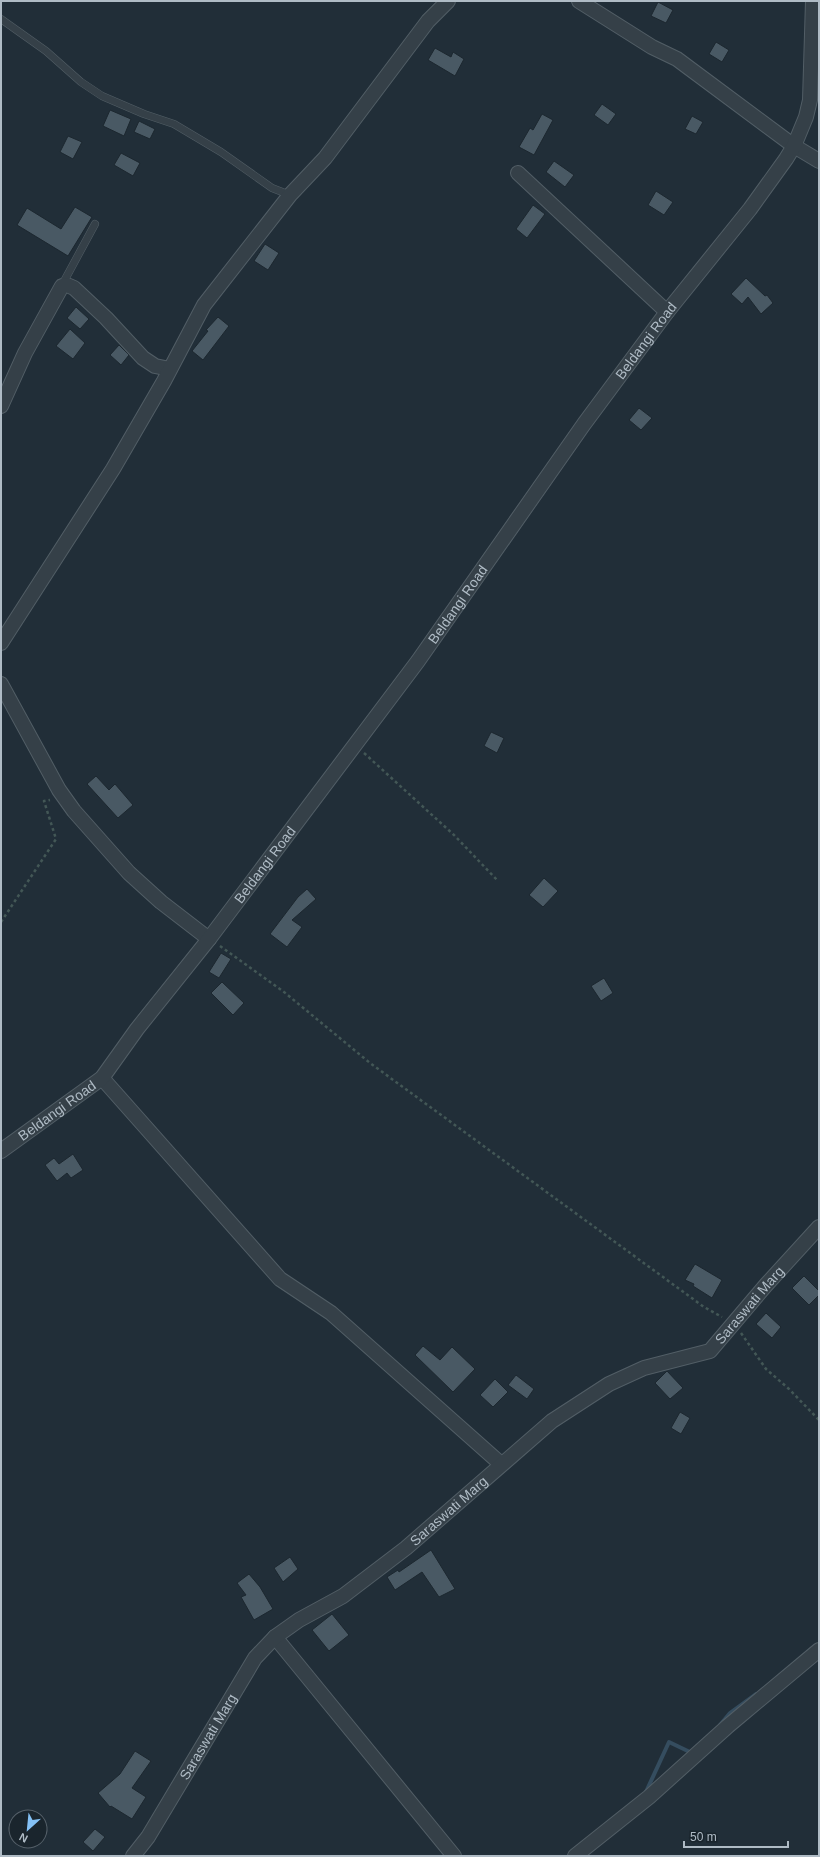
<svg xmlns="http://www.w3.org/2000/svg" width="820" height="1857" font-family="Arial,sans-serif">
	<style>
		.lines { fill: none; stroke-linecap: round; stroke-linejoin: round }
		.stream { stroke: #354d5f; stroke-width: 4 }
		.building { fill: #495964; stroke: #1c272f }
		.service-casing { stroke: #525e66; stroke-width: 8 }
		.minor-casing { stroke: #525e66; stroke-width: 16 }
		.path { stroke: #435756; stroke-width: 2.5; stroke-dasharray: 3 3; stroke-linecap: butt }
		.service { stroke: #354048; stroke-width: 7 }
		.minor { stroke: #354048; stroke-width: 14 }
		.labels { text-anchor: middle; stroke-width: 3.5; stroke-linejoin: round; paint-order: stroke }
		.street-label { font-size: 14px; fill: #afbbc5; stroke: #1a252d }
	</style>
	<rect width="100%" height="100%" fill="#212e38"/>
	<g class="lines">
		<!-- stream -->
		<g class="stream">
			<polyline points="720,1725 730,1713 756,1694"/>
			<polyline points="645,1794 669,1742 694,1754"/>
		</g>
	</g>
	<!-- building -->
	<g class="building">
		<polygon points="658,2 673,10 666,23 651,16"/>
		<polygon points="716,42 729,50 722,62 709,54"/>
		<polygon points="435,48 451,57 453,52 464,59 455,76 428,60"/>
		<polygon points="602,104 616,114 608,125 594,115"/>
		<polygon points="110,110 131,119 124,136 103,126"/>
		<polygon points="542,114 553,120 534,155 519,147 530,128 533,130"/>
		<polygon points="692,116 703,122 696,134 685,129"/>
		<polygon points="139,121 155,129 150,139 134,132"/>
		<polygon points="68,136 82,142 73,159 60,152"/>
		<polygon points="121,153 140,163 133,176 114,165"/>
		<polygon points="554,161 574,175 565,187 546,172"/>
		<polygon points="656,191 673,202 664,215 648,205"/>
		<polygon points="533,205 545,214 527,238 516,229"/>
		<polygon points="75,207 92,217 68,256 17,225 27,208 61,229"/>
		<polygon points="265,244 279,253 268,270 254,261"/>
		<polygon points="746,278 765,296 767,295 773,303 761,314 748,297 742,304 731,294"/>
		<polygon points="76,307 89,319 80,329 67,318"/>
		<polygon points="218,317 229,326 203,360 192,351 208,331 206,330"/>
		<polygon points="70,329 85,343 73,359 56,346"/>
		<polygon points="119,345 129,355 121,365 110,355"/>
		<polygon points="639,408 652,418 641,430 629,420"/>
		<polygon points="491,732 504,738 497,753 484,746"/>
		<polygon points="96,776 109,790 115,784 133,805 118,818 87,784"/>
		<polygon points="544,878 558,891 543,907 529,895"/>
		<polygon points="307,889 316,899 292,920 302,927 287,947 270,934 298,897"/>
		<polygon points="221,953 231,959 219,978 209,972"/>
		<polygon points="604,978 613,993 601,1001 591,986"/>
		<polygon points="222,982 244,1003 233,1015 211,993"/>
		<polygon points="73,1154 83,1170 71,1178 67,1173 57,1181 45,1165 54,1158 59,1164"/>
		<polygon points="695,1264 722,1280 712,1298 693,1286 694,1284 685,1280"/>
		<polygon points="804,1276 819,1291 819,1295 809,1305 792,1288"/>
		<polygon points="766,1313 781,1327 772,1338 756,1324"/>
		<polygon points="423,1346 440,1360 452,1347 475,1369 453,1392 415,1355"/>
		<polygon points="667,1371 683,1388 670,1399 655,1383"/>
		<polygon points="516,1375 534,1389 527,1399 508,1385"/>
		<polygon points="495,1379 508,1392 493,1407 480,1395"/>
		<polygon points="680,1412 690,1418 681,1434 671,1428"/>
		<polygon points="431,1550 455,1589 439,1597 422,1572 395,1590 387,1577 398,1570 399,1572"/>
		<polygon points="290,1557 298,1569 283,1582 274,1568"/>
		<polygon points="249,1574 260,1587 273,1609 254,1620 241,1597 246,1595 237,1583"/>
		<polygon points="332,1614 349,1635 329,1651 312,1630"/>
		<polygon points="135,1751 151,1761 132,1788 146,1797 132,1819 111,1806 110,1807 98,1793 120,1774"/>
		<polygon points="95,1829 105,1837 93,1851 83,1842"/>
	</g>
	<g class="lines">
		<!-- service casing -->
		<g class="service-casing">
			<g id="service">
				<polyline points="1,19 46,51 81,82 102,96 144,114 174,124 221,152 272,188 290,195"/>
				<polyline points="62,285 95,224"/>
			</g>
		</g>
		<!-- minor casing -->
		<g class="minor-casing">
			<g id="minor">
				<polyline points="579,1 652,47 677,59 794,146 819,161"/>
				<polyline points="518,173 667,312"/>
				<polyline points="1,406 25,353 62,286 67,285 74,288 106,318 143,358 155,366 170,369"/>
				<polyline points="1,643 113,469 164,381 204,305 290,195 325,158 428,21 448,1"/>
				<polyline points="1,684 59,790 74,811 129,873 161,902 209,939"/>
				<polyline points="102,1078 280,1279 331,1313 501,1464"/>
				<path id="s1" d="M1,1151L102,1078L137,1029L209,939L418,661L584,424L667,312L750,209L786,159L794,146L806,117L810,100L813,1"/>
				<polyline points="275,1637 454,1856"/>
				<path id="s2" d="M133,1856L148,1837L255,1658L275,1637L299,1620L343,1596L406,1548L552,1421L609,1384L644,1368L710,1351L766,1285L819,1227"/>
				<polyline points="575,1856 649,1797 728,1726 819,1650"/>
			</g>
		</g>
		<!-- path -->
		<g class="path">
			<polyline points="364,753 454,835 498,881"/>
			<polyline points="1,922 56,839 44,801 50,800"/>
			<polyline points="220,946 284,992 370,1063 704,1307 722,1317"/>
			<polyline points="741,1333 766,1369 789,1389 819,1420"/>
		</g>
		<!-- service -->
		<use href="#service" class="service"/>
		<!-- minor -->
		<use href="#minor" class="minor"/>
	</g>
	<g class="labels">
		<!-- street labels -->
		<g class="street-label">
			<text dy="5" stroke="none"><textPath href="#s1" startOffset="1041">Beldangi Road</textPath></text>
			<text dy="5" stroke="none"><textPath href="#s1" startOffset="717">Beldangi Road</textPath></text>
			<text dy="5" stroke="none"><textPath href="#s1" startOffset="393">Beldangi Road</textPath></text>
			<text dy="5" stroke="none"><textPath href="#s1" startOffset="69">Beldangi Road</textPath></text>
			<text dy="5" stroke="none"><textPath href="#s2" startOffset="849">Saraswati Marg</textPath></text>
			<text dy="5" stroke="none"><textPath href="#s2" startOffset="477">Saraswati Marg</textPath></text>
			<text dy="5" stroke="none"><textPath href="#s2" startOffset="141">Saraswati Marg</textPath></text>
		</g>
	</g>
	<!-- border -->
	<rect width="820" height="1857" fill="none" stroke="#afbbc5" stroke-width="4"/>
	<!-- north arrow -->
	<g transform="translate(28 1829) rotate(207)"><circle r="19" fill="#1a252d" stroke="#56616a"/>
	<path d="M0-3L7 15L0 10L-7 15Z" fill="#84c1f5"/>
	<text y="-6" font-size="11" font-weight="bold" text-anchor="middle" fill="#afbbc5">N</text>
	</g>
	<!-- scale -->
	<path d="M684 1841v6h104v-6" fill="none" stroke="#afbbc5" stroke-width="2"/>
	<text x="690" y="1841" font-size="12" fill="#afbbc5" stroke="#1a252d" stroke-width="3" paint-order="stroke">50 m</text>
</svg>
